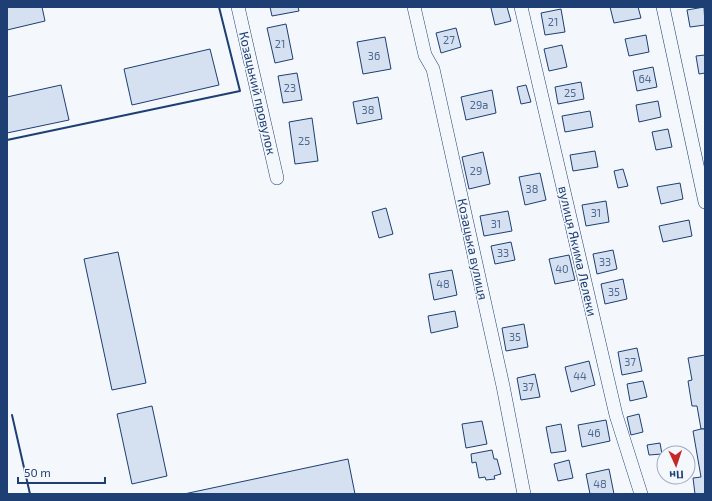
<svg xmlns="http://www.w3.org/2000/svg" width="712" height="501" font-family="'Exo 2',sans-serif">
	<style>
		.building { fill: #d5e0f0; stroke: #1d3f73 }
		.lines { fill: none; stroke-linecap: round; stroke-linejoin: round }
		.minor-casing { stroke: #1d3f73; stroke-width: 14 }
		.minor { stroke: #f4f7fb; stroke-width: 13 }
		.wall { stroke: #1d3f73; stroke-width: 2 }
		.labels { text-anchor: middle; stroke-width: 3; stroke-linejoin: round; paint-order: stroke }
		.number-label { font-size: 11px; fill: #4b6792 }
		.street-label { font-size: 13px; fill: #1d3f73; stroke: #f4f7fb }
	</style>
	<rect width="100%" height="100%" fill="#f4f7fb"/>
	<!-- building -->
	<g class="building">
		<polygon points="7,7 42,7 45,21 7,30"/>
		<polygon points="270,7 298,7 299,11 272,16"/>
		<polygon points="493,7 507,7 511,21 495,25 491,8"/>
		<polygon points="610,7 638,7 641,18 614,23"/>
		<polygon points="704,7 705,25 690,27 687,10"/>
		<polygon points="561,9 565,32 545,35 541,13"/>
		<polygon points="286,24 293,59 275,63 267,28"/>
		<polygon points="456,28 461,47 441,53 436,33"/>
		<polygon points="646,35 649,52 629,56 625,39"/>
		<polygon points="385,37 391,69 363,74 357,42"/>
		<polygon points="562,45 567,67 549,71 544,49"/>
		<polygon points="210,49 219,85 132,105 124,69"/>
		<polygon points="705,55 705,73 699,74 696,56"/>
		<polygon points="653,67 657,87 637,91 633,71"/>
		<polygon points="297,73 302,100 283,103 278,76"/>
		<polygon points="581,82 584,99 558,104 555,87"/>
		<polygon points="61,85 69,120 7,133 7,97"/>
		<polygon points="526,85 531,102 521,104 517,87"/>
		<polygon points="492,90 496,113 466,120 461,97"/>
		<polygon points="378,97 382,119 357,124 353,102"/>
		<polygon points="658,101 661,117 639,122 636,105"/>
		<polygon points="590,111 593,127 565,132 562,116"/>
		<polygon points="312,118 318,161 295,164 289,122"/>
		<polygon points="668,129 672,147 656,150 652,132"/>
		<polygon points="595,151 598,167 573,171 570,155"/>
		<polygon points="483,152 490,184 469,189 462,157"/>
		<polygon points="623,169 628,186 618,188 614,171"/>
		<polygon points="540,173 546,200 525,205 519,177"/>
		<polygon points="680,183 683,199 661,204 657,187"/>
		<polygon points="606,201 609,222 586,226 582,205"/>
		<polygon points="386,208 393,234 379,238 372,212"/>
		<polygon points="508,211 512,231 484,236 480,216"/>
		<polygon points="689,220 692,236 663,242 659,226"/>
		<polygon points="511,242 515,260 495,264 491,246"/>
		<polygon points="613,250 617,269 597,274 593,254"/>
		<polygon points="118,252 146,383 112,390 84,259"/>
		<polygon points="569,255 575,280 555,284 549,259"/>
		<polygon points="452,270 457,295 434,300 429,274"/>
		<polygon points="623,279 627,299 605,304 601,284"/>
		<polygon points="455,311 458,327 431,333 428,316"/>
		<polygon points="524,324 528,347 506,351 502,328"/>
		<polygon points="637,348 642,371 622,375 618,352"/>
		<polygon points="705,355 705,429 701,429 697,406 692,406 688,381 692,380 688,358"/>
		<polygon points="589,361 595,385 571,392 565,367"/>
		<polygon points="535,374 540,397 521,400 517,378"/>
		<polygon points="643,381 647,397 630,401 627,384"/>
		<polygon points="152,406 167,476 132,484 117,414"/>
		<polygon points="639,414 643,432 631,435 627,417"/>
		<polygon points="606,420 610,441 582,447 578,425"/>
		<polygon points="482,421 487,444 466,448 462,424"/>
		<polygon points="561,424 566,451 551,453 546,427"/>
		<polygon points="701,429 705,429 705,494 695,494 693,478 701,477 693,431"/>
		<polygon points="660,443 662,454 649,455 647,445"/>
		<polygon points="492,450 494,459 497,459 501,474 494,476 495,479 486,480 485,477 479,478 476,462 472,463 471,454"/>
		<polygon points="348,459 355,494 184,494"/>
		<polygon points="569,460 573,478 558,481 554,464"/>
		<polygon points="609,469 614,494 590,494 586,474"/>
	</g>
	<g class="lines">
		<!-- minor casing -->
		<g class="minor-casing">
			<g id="minor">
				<polyline points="238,7 277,178"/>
				<polyline points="414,7 425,55 433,69 503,386 524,494"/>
				<polyline points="521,7 616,415 641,494"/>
				<polyline points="663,7 705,202"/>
			</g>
		</g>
		<!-- minor -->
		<use href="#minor" class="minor"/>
		<!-- wall -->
		<g class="wall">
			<polyline points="7,140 240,91 219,7"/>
			<polyline points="12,415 30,494"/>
		</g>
	</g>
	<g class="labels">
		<!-- number labels -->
		<g class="number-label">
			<text x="553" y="26">21</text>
			<text x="449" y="44">27</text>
			<text x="280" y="48">21</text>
			<text x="374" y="60">36</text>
			<text x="645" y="83">64</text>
			<text x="290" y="92">23</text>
			<text x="570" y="97">25</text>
			<text x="479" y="109">29а</text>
			<text x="368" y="114">38</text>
			<text x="304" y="145">25</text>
			<text x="476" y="175">29</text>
			<text x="532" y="193">38</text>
			<text x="596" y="217">31</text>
			<text x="496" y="228">31</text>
			<text x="503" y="257">33</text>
			<text x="605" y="266">33</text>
			<text x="562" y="273">40</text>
			<text x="443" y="288">48</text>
			<text x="614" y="296">35</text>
			<text x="515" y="341">35</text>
			<text x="630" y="366">37</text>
			<text x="580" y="380">44</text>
			<text x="528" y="391">37</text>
			<text x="594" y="437">46</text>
			<text x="600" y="488">48</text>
		</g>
		<!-- street labels -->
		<g class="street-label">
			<text transform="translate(258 93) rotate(77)" y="5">Козацький провулок</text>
			<text transform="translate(473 249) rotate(78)" y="5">Козацька вулиця</text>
			<text transform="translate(578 251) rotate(77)" y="5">вулиця Якима Лелеки</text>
		</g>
	</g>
	<!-- border -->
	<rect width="712" height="501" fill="none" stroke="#1d3f73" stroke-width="16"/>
	<!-- north arrow -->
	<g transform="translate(676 465) rotate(177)"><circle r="19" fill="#f4f7fb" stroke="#9eadc5"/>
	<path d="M0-3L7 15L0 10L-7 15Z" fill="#c62828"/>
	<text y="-6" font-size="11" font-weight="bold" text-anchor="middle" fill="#1d3f73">Пн</text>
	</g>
	<!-- scale -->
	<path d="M18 477v6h87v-6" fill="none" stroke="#1d3f73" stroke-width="2"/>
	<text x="24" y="477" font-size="12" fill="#1d3f73" stroke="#f4f7fb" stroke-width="3" paint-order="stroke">50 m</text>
</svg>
